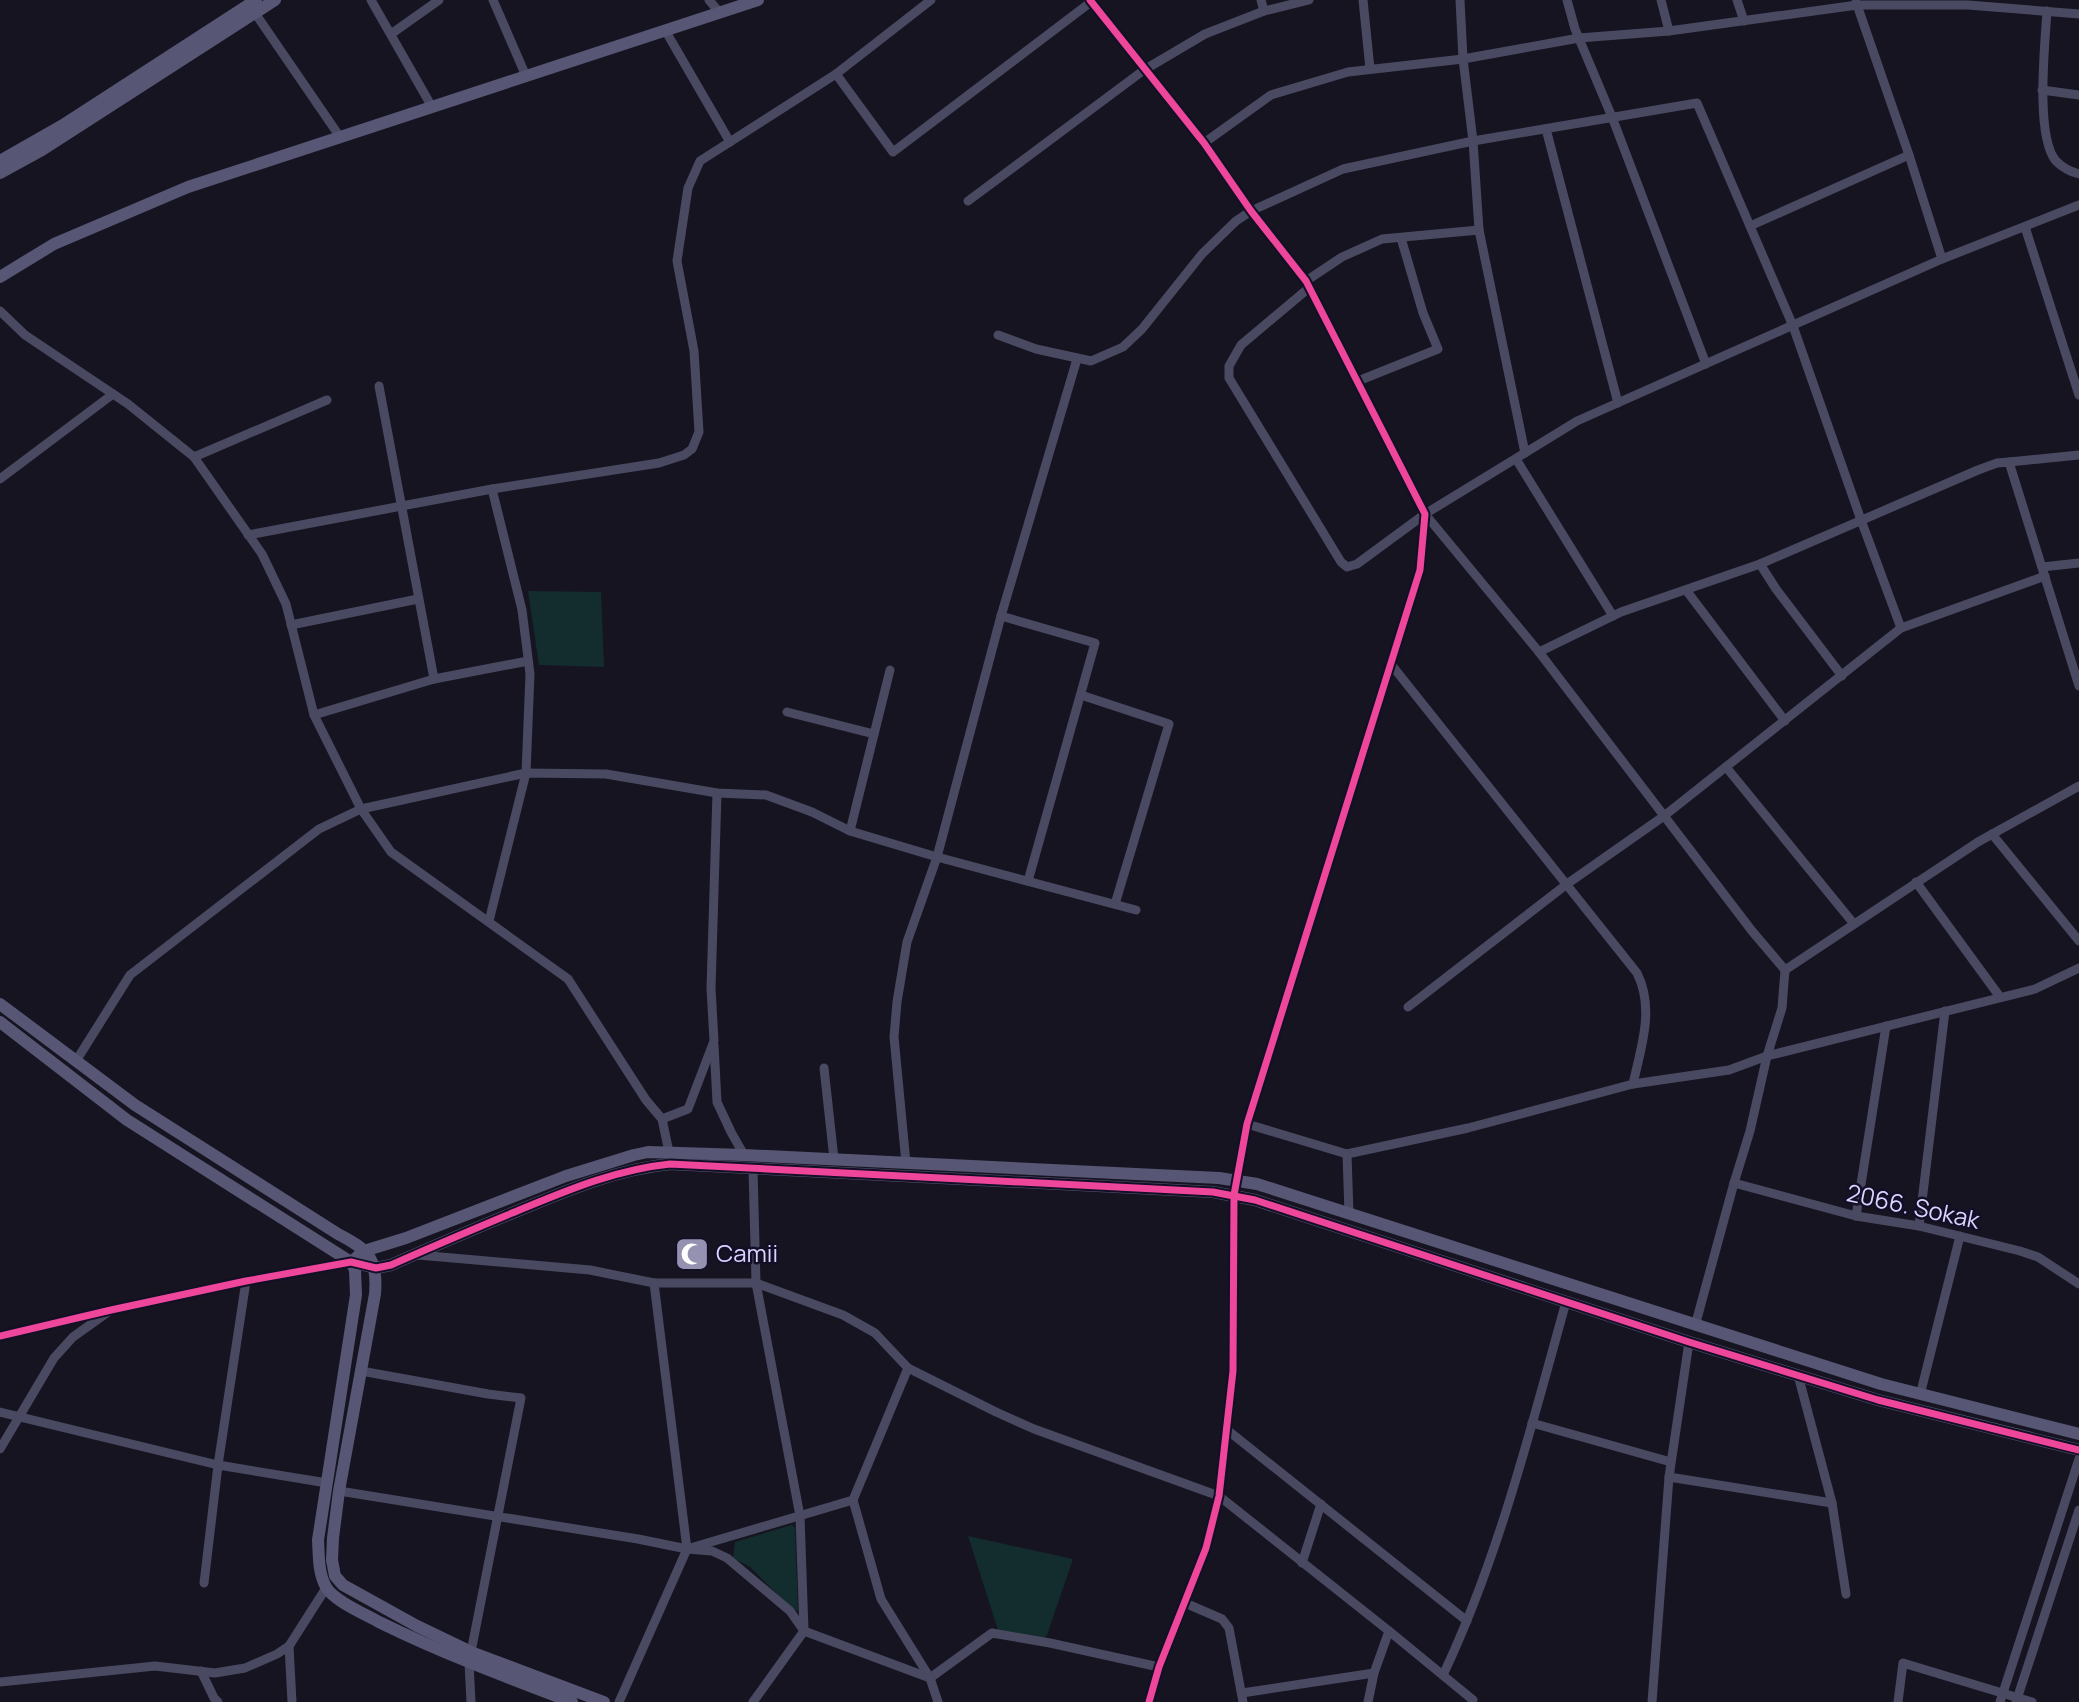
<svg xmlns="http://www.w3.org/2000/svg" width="2079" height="1702" font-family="Manrope,sans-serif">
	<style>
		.park { fill: #132c2d }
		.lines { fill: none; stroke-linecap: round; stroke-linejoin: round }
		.street { stroke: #4a4962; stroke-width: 9 }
		.secondary { stroke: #575674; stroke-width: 12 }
		.cycleway-casing { stroke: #130f26; stroke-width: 11 }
		.cycleway { stroke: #ed469a; stroke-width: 7 }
		.labels { text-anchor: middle; stroke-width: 5; stroke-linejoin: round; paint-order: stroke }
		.street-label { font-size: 24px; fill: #d9d4ff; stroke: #130f26 }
		.poi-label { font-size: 24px; fill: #d9d4ff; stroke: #130f26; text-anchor: start }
	</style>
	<rect width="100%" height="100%" fill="#161421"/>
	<!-- park -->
	<g class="park">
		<polygon points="528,591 601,592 604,667 539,665"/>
		<polygon points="791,1525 795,1527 798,1610 794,1611 750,1567 733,1558 735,1542"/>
		<polygon points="968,1536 1073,1559 1047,1635 1043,1639 998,1630"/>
	</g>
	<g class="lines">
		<!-- street -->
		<g class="street">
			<polyline points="371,0 432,107"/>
			<polyline points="493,0 526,76"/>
			<polyline points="709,0 719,12"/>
			<polyline points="1090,0 1204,143 1251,211 1306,281 1425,514 1420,570 1247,1124 1236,1180"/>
			<polyline points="1261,0 1264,11"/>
			<polyline points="1363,0 1370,69"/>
			<polyline points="1460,0 1463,59 1473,141 1479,230 1525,453"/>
			<polyline points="1567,0 1575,29 1612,117 1706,364"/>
			<polyline points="1661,0 1669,31"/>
			<polyline points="1737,0 1744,21"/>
			<polyline points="1856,2 1909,155 1942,259"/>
			<path d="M2047,11C2045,44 2035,136 2056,161C2062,167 2071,172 2079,174"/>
			<polyline points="255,13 340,137"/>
			<polyline points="665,30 730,142"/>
			<polyline points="391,34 439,0"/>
			<polyline points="836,74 893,152 1091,2"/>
			<polyline points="2042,90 2079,95"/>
			<polyline points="1546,129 1618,403"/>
			<polyline points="1204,143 1271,95 1348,72 1463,59 1579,38 1669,31 1857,5 1968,5 2079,14"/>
			<polyline points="968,201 1144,70 1205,34 1264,11 1309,0"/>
			<polyline points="1750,226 1909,155"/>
			<polyline points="2025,227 2079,395"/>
			<polyline points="1306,281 1342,257 1382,239 1479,230"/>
			<polyline points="1310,287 1241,345 1229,366 1229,378 1341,562 1347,567 1357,564 1425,514 1577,421 1942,259 2079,205"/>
			<polyline points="0,311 25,335 128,404 194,457 262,554 286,604 314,715 361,809 391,852 568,979 646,1100 662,1119 669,1152"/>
			<polyline points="998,335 1036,349 1091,361 1123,347 1142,329 1202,254 1236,221 1251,211 1343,169 1473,141 1697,103 1793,326 1861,520 1901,628"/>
			<polyline points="1358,381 1438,349 1423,313 1401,238"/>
			<polyline points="379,386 434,679"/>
			<polyline points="194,457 327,400"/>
			<polyline points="1516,459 1613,616"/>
			<polyline points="2009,462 2079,455"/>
			<polyline points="0,479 113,394"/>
			<polyline points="1425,514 1539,652 1752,931 1785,970 1782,1008 1767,1056 1750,1131 1734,1183 1695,1326"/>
			<polyline points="248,535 492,489 659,463 684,455 692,449 699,432 694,351 677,261 688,188 700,161 836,74 931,0"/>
			<polyline points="1760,564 1776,589 1842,676"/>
			<polyline points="2042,567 2079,563"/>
			<polyline points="1686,590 1785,721"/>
			<polyline points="1001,616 1095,643 1028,881"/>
			<polyline points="291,625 418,599"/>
			<polyline points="1539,652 1621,612 1760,564 1978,470 1997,463 2009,462 2079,686"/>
			<path d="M1390,663L1637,973C1655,1009 1641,1047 1633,1084"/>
			<polyline points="1081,695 1169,724 1115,904"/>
			<polyline points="787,712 874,734"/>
			<polyline points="314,715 434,679 528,661"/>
			<polyline points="1726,767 1854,924"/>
			<polyline points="850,831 890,670"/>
			<polyline points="1992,834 2079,941"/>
			<polyline points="1916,882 2000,997"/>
			<polyline points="489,921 526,773 530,674 522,610 492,489"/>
			<polyline points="1785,970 1978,842 2079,786"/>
			<polyline points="1408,1007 1567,884 1664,816 1901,628 2045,576"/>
			<polyline points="714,1045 717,1102 731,1132 744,1155"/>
			<polyline points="76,1061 130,975 319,829 361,809 526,773 606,774 717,793 766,795 812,812 850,831 937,857 1136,910"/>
			<polyline points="824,1068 834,1159"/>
			<polyline points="662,1119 688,1109 714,1041 711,988 717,793"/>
			<polyline points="1247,1124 1347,1154 1468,1128 1633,1084 1729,1070 1767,1056 2035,989 2079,968"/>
			<polyline points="1347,1154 1349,1214"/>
			<polyline points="906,1163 894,1037 897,1002 907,942 937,857 1001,616 1077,359"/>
			<polyline points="753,1169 756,1283 800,1516 804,1631 753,1702"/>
			<polyline points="1734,1183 1856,1216 1919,1226 2020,1251 2038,1257 2079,1284"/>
			<polyline points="1856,1216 1886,1026"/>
			<polyline points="1919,1226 1945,1011"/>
			<polyline points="418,1255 590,1270 654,1283 756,1283 843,1315 875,1333 908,1368 996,1412 1034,1429 1219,1496 1389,1631 1374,1673 1368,1702"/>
			<polyline points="654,1283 687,1549"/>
			<polyline points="0,1336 111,1310 246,1281 351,1262"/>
			<polyline points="361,1371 488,1394 521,1398 471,1652"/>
			<polyline points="1798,1375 1832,1503 1846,1594"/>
			<polyline points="1920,1395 1960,1236"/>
			<polyline points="0,1412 218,1465 327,1483"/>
			<polyline points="1532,1423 1671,1462"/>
			<polyline points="1226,1429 1467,1621"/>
			<polyline points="0,1449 54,1358 73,1337 108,1312"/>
			<polyline points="1669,1477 1832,1503"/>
			<polyline points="339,1491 638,1539 687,1549 712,1551 727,1558 790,1611 804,1631 930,1678 992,1633 1050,1643 1159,1667"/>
			<polyline points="853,1500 881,1599 930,1678 938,1702"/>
			<polyline points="1302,1563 1321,1504"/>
			<polyline points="204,1583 218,1465 246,1281"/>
			<polyline points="1185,1603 1222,1619 1229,1628 1243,1702"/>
			<polyline points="1389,1631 1473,1700 1472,1702"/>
			<polyline points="289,1646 292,1702"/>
			<polyline points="469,1663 471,1702"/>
			<polyline points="201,1671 214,1698 218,1702"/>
			<path d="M1443,1675C1499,1557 1531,1427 1566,1302"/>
			<polyline points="0,1682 155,1666 215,1673 245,1668 277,1654 289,1646 326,1588"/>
			<polyline points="1242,1693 1374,1673"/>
			<polyline points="619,1702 687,1549 853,1500 908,1368"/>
			<polyline points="1149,1702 1159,1667 1206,1548 1219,1496 1233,1371 1234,1195"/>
			<polyline points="1652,1702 1669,1477 1689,1342"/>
			<polyline points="1898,1702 1903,1663 2032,1702"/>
			<polyline points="2000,1702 2079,1459"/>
			<polyline points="2016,1702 2079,1510"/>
		</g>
		<!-- secondary -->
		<g class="secondary">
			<polyline points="0,161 63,125 256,0"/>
			<polyline points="0,173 42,150 275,0"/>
			<polyline points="0,277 54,244 188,187 758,0"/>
			<path d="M0,1004L135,1105L338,1234C369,1250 378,1259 375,1294L339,1491L333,1538L332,1560L335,1576L343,1585L417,1626L471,1652L604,1702"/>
			<path d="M0,1022L127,1120L351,1262L355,1270L356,1295L318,1540C319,1555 318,1573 326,1587C334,1601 365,1614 379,1622C442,1653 506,1677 572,1702"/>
			<polyline points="351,1262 364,1251 406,1238 566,1176 634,1155 648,1152 744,1155 1219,1178 1257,1184 1881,1384 2079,1434"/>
			<path d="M351,1262L376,1268L391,1265C429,1248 467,1232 505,1216C559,1194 611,1170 670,1164L1213,1192L1255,1200L1689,1342L1878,1400L2079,1450"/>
		</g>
		<!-- cycleway casing -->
		<g class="cycleway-casing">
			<g id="cycleway">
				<polyline points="1090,0 1204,143 1251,211 1306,281 1425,514 1420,570 1247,1124 1234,1195 1233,1371 1219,1496 1206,1548 1159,1667 1149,1702"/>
				<path d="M0,1336L111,1310L246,1281L351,1262L376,1268L391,1265C429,1248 467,1232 505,1216C559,1194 611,1170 670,1164L1213,1192L1255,1200L1689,1342L1878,1400L2079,1450"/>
			</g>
		</g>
		<!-- cycleway -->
		<use href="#cycleway" class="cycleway"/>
	</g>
	<!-- icons -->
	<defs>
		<g id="mosque-square" transform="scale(1.75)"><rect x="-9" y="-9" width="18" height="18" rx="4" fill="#9591b1" stroke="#130f26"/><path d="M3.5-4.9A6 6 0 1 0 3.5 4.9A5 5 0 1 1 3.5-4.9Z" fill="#fff"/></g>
	</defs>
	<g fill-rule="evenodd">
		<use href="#mosque-square" x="692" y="1254"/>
	</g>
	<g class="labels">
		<!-- street labels -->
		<g class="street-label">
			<text transform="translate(1913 1207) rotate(12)" y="8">2066. Sokak</text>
		</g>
		<!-- poi labels -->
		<g class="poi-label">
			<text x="716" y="1262">Camii</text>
		</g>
	</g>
</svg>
